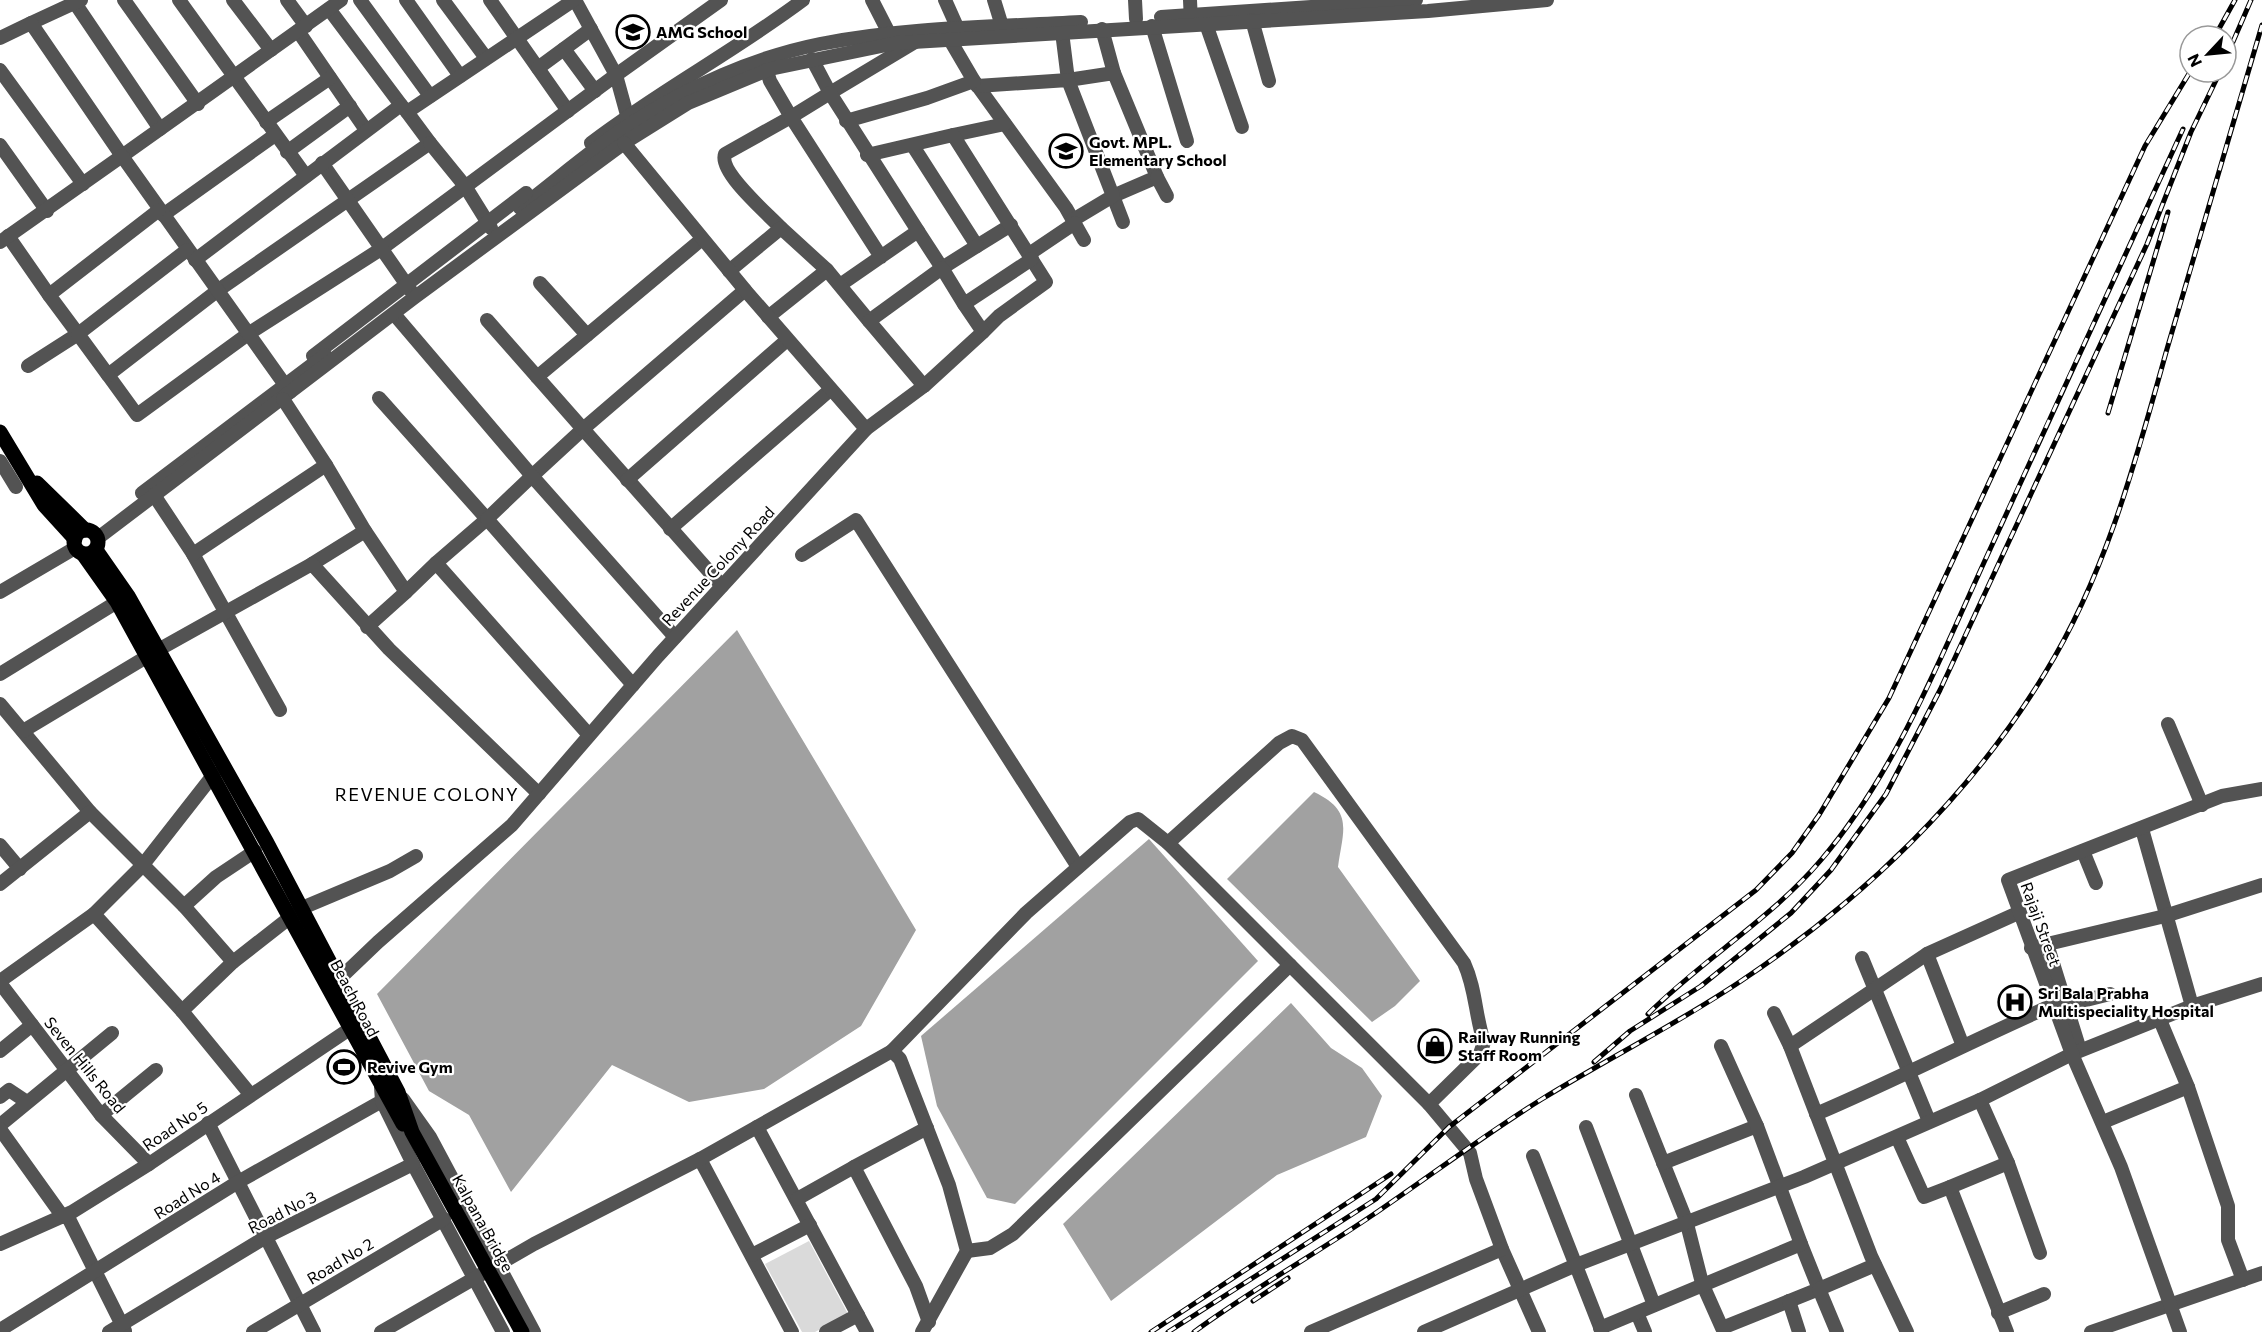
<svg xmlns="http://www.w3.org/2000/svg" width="2262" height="1332" font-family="Commissioner,sans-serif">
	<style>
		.green { fill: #dadada }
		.water { fill: #a1a1a1 }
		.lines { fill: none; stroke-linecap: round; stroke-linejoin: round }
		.minor { stroke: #535353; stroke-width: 14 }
		.major { stroke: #000; stroke-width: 15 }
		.rail-casing { stroke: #000; stroke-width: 5 }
		.rail { stroke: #fff; stroke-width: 3; stroke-dasharray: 9; stroke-linecap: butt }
		.labels { text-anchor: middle; stroke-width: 4.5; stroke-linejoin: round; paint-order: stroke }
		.poi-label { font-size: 16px; font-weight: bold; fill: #000; stroke: #fff; text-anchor: start }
		.street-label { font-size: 16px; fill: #000; stroke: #fff }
		.neighbourhood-label { font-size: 18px; letter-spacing: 1.5px; fill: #000; stroke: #fff }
	</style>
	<rect width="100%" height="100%" fill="#fff"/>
	<!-- green -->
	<polygon class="green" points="809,1241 848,1314 815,1332 802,1332 765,1264"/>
	<!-- water -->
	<g class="water">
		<polygon points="737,630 916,930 861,1026 764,1089 689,1102 612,1065 511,1192 469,1115 429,1091 377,994"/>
		<path d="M1314,792C1354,811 1343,830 1338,867L1420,981L1395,1006L1372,1022L1227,879Z"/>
		<polygon points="1149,839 1258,961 1015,1204 987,1198 937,1106 921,1036"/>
		<polygon points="1291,1003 1331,1048 1362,1068 1382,1096 1366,1137 1277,1175 1111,1301 1063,1224"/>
	</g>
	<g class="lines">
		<!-- minor -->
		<g class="minor">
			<polyline points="124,0 198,104"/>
			<polyline points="179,0 306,176"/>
			<polyline points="233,0 271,50"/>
			<polyline points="287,0 306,26"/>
			<polyline points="360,0 430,96"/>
			<polyline points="406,0 460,76"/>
			<polyline points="443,0 486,58"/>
			<polyline points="490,0 568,111"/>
			<polyline points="575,0 616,75 721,0"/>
			<polyline points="872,0 893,41"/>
			<polyline points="945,0 958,29"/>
			<polyline points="994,0 1002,26"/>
			<polyline points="1135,0 1136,19"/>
			<polyline points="1190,0 1191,22"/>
			<polyline points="75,3 160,129"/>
			<polyline points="329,9 401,105"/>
			<polyline points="1161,17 1416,0"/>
			<polyline points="1252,20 1269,81"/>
			<polyline points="31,23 81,0"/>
			<polyline points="1206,24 1242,127"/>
			<polyline points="1152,26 1187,141"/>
			<polyline points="1102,29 1114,73"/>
			<polyline points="298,31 366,130"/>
			<polyline points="1062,32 1068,80 1114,73 1157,177 1113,196 1123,222"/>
			<polyline points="0,38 31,23 122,156 341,0"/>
			<polyline points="564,49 595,91"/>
			<polyline points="812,59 830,93 915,42"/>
			<polyline points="538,68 591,29"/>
			<polyline points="0,70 83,184"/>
			<path d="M767,71L770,81L791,117L725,154C718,172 768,214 781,228"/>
			<polyline points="974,81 1066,208 1084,240"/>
			<polyline points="977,86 1068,80 1113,196 1073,220"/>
			<polyline points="407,112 430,143 217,291 108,375 137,415 248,334 381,249 616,75 627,115 635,129"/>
			<polyline points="846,121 927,98 974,81 950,40"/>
			<polyline points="266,122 330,78"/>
			<polyline points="953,135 1005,124"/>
			<polyline points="430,143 465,186 491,228"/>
			<path d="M591,143C659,91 735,51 803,0"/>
			<polyline points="0,145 47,211"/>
			<polyline points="913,146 977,246 1011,225"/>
			<polyline points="287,152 350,106"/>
			<polyline points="867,155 953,135 1046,282 999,316 983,332"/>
			<polyline points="322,163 411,291"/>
			<polyline points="1157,177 1167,196"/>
			<path d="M520,208C557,180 593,148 632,123C688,87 755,57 820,44C905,27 995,27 1081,22"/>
			<polyline points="163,215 275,135"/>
			<polyline points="918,231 942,268 977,246"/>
			<polyline points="8,236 49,295"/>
			<polyline points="0,242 122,156 290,392"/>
			<polyline points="1029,254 1075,223"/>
			<polyline points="195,260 401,105 407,112 574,0"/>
			<polyline points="729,271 781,228 827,270"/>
			<polyline points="540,283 587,335"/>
			<polyline points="840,285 918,231 830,93 791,117 881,257"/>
			<polyline points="394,314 532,476 583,429 722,586"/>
			<polyline points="768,317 827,270 869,321 942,268 964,304 1032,259"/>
			<polyline points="487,320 583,429 745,290"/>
			<polyline points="869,321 924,386"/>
			<polyline points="313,356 526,193"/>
			<polyline points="28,366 78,334 49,295 159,210"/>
			<polyline points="108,375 78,334 187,250"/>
			<polyline points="537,377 702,239"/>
			<polyline points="379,398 487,519 436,563"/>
			<polyline points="866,429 924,386 983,332 964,304"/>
			<polyline points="0,461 16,487"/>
			<polyline points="326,465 365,531"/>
			<polyline points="627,480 787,340"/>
			<polyline points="142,493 325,355"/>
			<polyline points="154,495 193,554 280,710"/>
			<polyline points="670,529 830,390"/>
			<polyline points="98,538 415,297 624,143 688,103 770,69 896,43 1428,11 1547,0"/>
			<polyline points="193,554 326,465 283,399"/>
			<polyline points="802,555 856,520 1078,867"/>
			<polyline points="312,564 365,531 406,592 367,627"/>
			<polyline points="0,592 75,548"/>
			<polyline points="406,592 436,563 589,735"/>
			<polyline points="0,674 117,602"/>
			<polyline points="633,685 487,519 532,476 675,637"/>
			<polyline points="0,704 90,812"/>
			<polyline points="2168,724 2202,805"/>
			<polyline points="23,731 158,650 312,564 389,649 539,794"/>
			<polyline points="2142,829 2192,1006"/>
			<path d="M1168,843L1279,743L1292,736L1302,740L1464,963C1476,989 1475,1015 1484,1042L1480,1054L1429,1104"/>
			<polyline points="0,845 20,869"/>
			<polyline points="2083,851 2096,883"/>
			<polyline points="0,884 90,812 184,906 233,962"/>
			<polyline points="184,906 216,877 255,851"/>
			<polyline points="2047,944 2080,1050"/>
			<polyline points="2031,948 2165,916 2262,885"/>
			<polyline points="1927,954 1963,1046"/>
			<polyline points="1862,958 1929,1121"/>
			<polyline points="0,981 94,914"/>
			<polyline points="0,983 101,1115 149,1164"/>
			<polyline points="333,985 378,942 512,825 658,656 866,429 745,290 624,143"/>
			<polyline points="2066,1005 2110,994"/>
			<polyline points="182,1011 94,914 142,866 214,774"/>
			<polyline points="1774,1013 1790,1046 1871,1256 1907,1332"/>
			<polyline points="1790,1046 1927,954 2018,913"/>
			<polyline points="0,1051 32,1025"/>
			<polyline points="892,1051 1026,913 1130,822 1138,819 1168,843 1429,1104 1470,1153 1476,1179 1502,1249 1539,1332"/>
			<polyline points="2188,1087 2228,1206 2228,1240 2243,1280"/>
			<polyline points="250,1094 182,1011 233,962 302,908 390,871 416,856"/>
			<polyline points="1636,1095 1686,1220 1702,1283 1722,1328 1819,1289 1801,1244"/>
			<polyline points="0,1097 9,1090 27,1102"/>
			<polyline points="403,1099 430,1137 534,1332"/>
			<path d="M1816,1114C1896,1080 1973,1040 2053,1005"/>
			<polyline points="101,1115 156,1070"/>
			<polyline points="2103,1122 2188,1087 2160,1020"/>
			<polyline points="208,1123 314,1332"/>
			<polyline points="0,1125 112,1033"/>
			<polyline points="757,1127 867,1332"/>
			<polyline points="1586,1127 1654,1305"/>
			<polyline points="927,1128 854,1167 916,1286 929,1322"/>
			<polyline points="0,1129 63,1217"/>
			<polyline points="1897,1137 1924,1197 1950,1187 2007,1332"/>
			<polyline points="1533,1156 1602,1332"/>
			<polyline points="700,1159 792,1332"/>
			<polyline points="1663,1163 1757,1126"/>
			<polyline points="2008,1163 2040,1253"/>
			<polyline points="413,1164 503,1332"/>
			<polyline points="1950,1187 2008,1163 1980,1100"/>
			<polyline points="797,1199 854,1167"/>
			<polyline points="67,1215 125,1331"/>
			<polyline points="0,1244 72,1212 149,1164 360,1022"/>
			<polyline points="967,1251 990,1248 1013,1234 1290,965"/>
			<polyline points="752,1255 810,1225"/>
			<polyline points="1789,1301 1799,1332"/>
			<polyline points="1637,1313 1645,1332"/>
			<polyline points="1998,1313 2044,1294"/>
			<polyline points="1600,1328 1801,1244 1757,1126 1721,1046"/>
			<polyline points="0,1330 238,1182 382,1101 381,1087"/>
			<polyline points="109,1332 266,1237 413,1164 382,1101"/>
			<polyline points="253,1332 444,1219"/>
			<polyline points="381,1332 534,1244 700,1159 892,1051 900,1059 949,1185 967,1251 922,1332"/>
			<polyline points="826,1332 858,1315"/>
			<polyline points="1311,1332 1502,1249"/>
			<polyline points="1424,1332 1576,1265 1804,1177 1980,1100 2072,1054 2192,1006 2262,984"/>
			<polyline points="1837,1332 1819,1289 1875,1265"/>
			<polyline points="2091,1332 2262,1273"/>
			<polyline points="2180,1332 2121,1167 2072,1054 2008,880 2222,796 2262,789"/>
		</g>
		<!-- major -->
		<g class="major">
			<polyline points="0,432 44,505 75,539"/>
			<polyline points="37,483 85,530"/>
			<circle cx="86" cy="542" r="12"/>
			<polyline points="96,550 128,596 267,843 398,1092 412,1132 522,1332"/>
			<polyline points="83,554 117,602 403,1124"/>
		</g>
		<!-- rail casing -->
		<g class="rail-casing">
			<g id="rail">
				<polyline points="2215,36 2235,0"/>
				<polyline points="2226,58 2251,0"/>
				<polyline points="2108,413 2168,212"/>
				<path d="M1648,1014C1703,959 1770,920 1821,860C1896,772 1939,660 1987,556C2052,413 2118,271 2183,129"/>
				<polyline points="1594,1062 1630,1031 1701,986 1791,913 1831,870 1886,794 1940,690 2147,244 2191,132 2220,72"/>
				<polyline points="1253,1301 1288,1278"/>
				<polyline points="1151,1332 1391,1174"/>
				<polyline points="1168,1332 1376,1199 1449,1127 1756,890 1792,853 1819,815 1889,698 2145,146 2190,72"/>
				<path d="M1194,1332C1254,1288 1319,1252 1380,1210C1434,1173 1486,1134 1542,1099C1607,1059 1677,1024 1741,981C1861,901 1970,797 2045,673C2106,574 2136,460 2167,349C2199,241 2230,133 2262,25"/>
			</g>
		</g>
		<!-- rail -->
		<use href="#rail" class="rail"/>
	</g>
	<!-- icons -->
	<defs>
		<g id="school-ring" transform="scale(1.725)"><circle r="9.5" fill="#fff" stroke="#000" stroke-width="1.5"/><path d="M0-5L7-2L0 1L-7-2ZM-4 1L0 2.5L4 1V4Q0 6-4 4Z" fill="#000"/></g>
		<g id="hospital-ring" transform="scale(1.725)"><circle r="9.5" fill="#fff" stroke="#000" stroke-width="1.5"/><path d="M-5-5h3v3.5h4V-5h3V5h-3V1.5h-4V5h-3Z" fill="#000"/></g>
		<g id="shop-ring" transform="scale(1.725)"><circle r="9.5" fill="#fff" stroke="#000" stroke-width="1.5"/><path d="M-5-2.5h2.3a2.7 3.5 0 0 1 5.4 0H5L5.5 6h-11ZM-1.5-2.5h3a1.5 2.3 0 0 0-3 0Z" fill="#000"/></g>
		<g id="stadium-ring" transform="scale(1.725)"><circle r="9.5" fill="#fff" stroke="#000" stroke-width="1.5"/><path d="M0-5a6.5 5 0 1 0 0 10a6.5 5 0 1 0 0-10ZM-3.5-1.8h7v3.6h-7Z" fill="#000"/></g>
	</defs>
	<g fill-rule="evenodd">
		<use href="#school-ring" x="633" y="32"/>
		<use href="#school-ring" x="1066" y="151"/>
		<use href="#hospital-ring" x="2015" y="1002"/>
		<use href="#shop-ring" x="1435" y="1046"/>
		<use href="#stadium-ring" x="344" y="1067"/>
	</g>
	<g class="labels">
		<!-- poi labels -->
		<g class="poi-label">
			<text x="656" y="38">AMG School</text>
			<text x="1089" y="148">Govt. MPL.<tspan x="1089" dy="18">Elementary School</tspan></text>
			<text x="2038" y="999">Sri Bala Prabha<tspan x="2038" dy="18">Multispeciality Hospital</tspan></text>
			<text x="1458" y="1043">Railway Running<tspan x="1458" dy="18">Staff Room</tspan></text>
			<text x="367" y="1073">Revive Gym</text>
		</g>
		<!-- street labels -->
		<g class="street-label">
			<text transform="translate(718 566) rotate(-47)" y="6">Revenue Colony Road</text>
			<text transform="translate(2041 924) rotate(70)" y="6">Rajaji Street</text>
			<text transform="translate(355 998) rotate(62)" y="6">Beach Road</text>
			<text transform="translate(85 1065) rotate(51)" y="6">Seven Hills Road</text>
			<text transform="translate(175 1126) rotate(-34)" y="6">Road No 5</text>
			<text transform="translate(187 1195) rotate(-32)" y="6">Road No 4</text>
			<text transform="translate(282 1212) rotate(-27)" y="6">Road No 3</text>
			<text transform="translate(483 1223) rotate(61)" y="6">Kalpana Bridge</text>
			<text transform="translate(340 1261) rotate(-31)" y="6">Road No 2</text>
		</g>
		<!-- neighbourhood labels -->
		<g class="neighbourhood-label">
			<text x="427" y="801">REVENUE COLONY</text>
		</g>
	</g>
	<!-- north arrow -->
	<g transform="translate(2208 54) rotate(244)"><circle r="28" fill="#ffffff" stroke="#999999" stroke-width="1.5"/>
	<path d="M0-4.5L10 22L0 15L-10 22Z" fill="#000000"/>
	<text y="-9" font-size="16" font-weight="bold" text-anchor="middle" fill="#000000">N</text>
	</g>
</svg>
